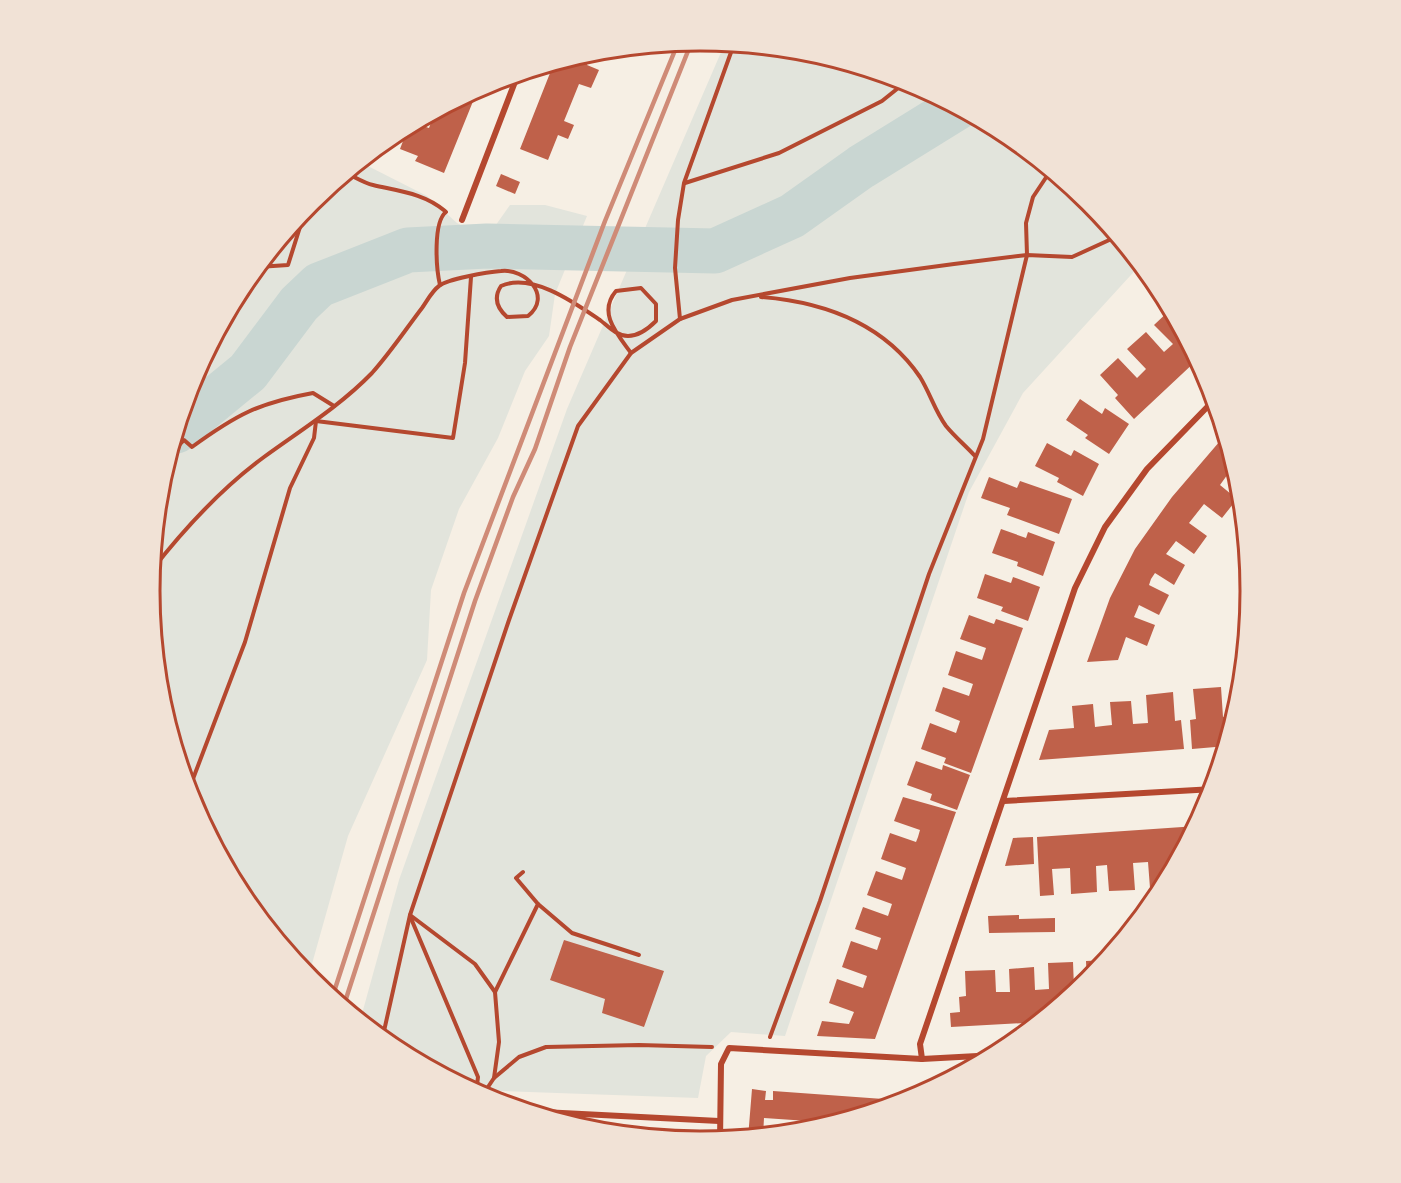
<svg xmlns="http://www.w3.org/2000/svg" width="1401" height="1183" font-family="'Nunito Sans',sans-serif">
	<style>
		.green { fill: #e2e4dc }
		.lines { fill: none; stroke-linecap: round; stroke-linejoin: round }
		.river { stroke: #c9d6d2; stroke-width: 45 }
		.building { fill: #bf614a }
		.path { stroke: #b5482f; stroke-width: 4 }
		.minor { stroke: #b5482f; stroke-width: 6 }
		.rail { stroke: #cf8b77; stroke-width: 4.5 }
		.rim { fill: none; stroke: #b5482f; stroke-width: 3 }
	</style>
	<rect width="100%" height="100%" fill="#f6efe4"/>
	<!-- green -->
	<g class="green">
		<polygon points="725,43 808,51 912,83 1007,134 1090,202 1141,264 1023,393 969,492 785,1036 731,1032 706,1056 698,1098 471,1090 394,1049 360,1021 399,880 567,409"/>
		<polygon points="360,162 427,196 457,223 486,239 510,205 545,205 587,216 555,294 549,336 525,371 498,438 459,509 431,590 427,660 348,836 308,978 242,897 191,802 160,699 150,591 160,484 192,380 243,285 311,202"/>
	</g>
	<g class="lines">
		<!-- river -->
		<polyline class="river" points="176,431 248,372 299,304 319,285 408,250 487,246 715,251 792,216 861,167 958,107"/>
	</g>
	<!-- building -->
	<g class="building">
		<polygon points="592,51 587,65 599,70 591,88 579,84 564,121 574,125 568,139 558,135 548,160 520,149 554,63"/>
		<polygon points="478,89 444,173 415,161 418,156 400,149 409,125 414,123 429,128 432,120 425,117"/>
		<polygon points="501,174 520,182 515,194 496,186"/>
		<polygon points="1171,309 1198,359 1134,419 1115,398 1118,395 1100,375 1118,358 1137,378 1146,369 1127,349 1146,332 1164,352 1173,344 1154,325"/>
		<polygon points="1080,399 1102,414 1105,408 1129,424 1109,454 1085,438 1088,435 1066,420"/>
		<polygon points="1226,434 1240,480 1230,471 1220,485 1237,499 1222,518 1204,504 1189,523 1207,536 1194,554 1176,541 1166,554 1185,565 1174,585 1155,573 1151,579 1149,585 1169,595 1159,615 1139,605 1137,610 1134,617 1155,625 1147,646 1126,637 1118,660 1087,662 1110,598 1135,549 1172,497"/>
		<polygon points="1047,443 1071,456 1074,450 1099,464 1083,496 1057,482 1059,478 1035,466"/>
		<polygon points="989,477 1017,488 1020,481 1072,499 1059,534 1007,515 1010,508 981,498"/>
		<polygon points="1001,529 1026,538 1028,532 1055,542 1043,576 1017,566 1018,562 992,553"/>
		<polygon points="985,574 1011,583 1013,577 1040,587 1028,621 1001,611 1003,607 977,598"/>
		<polygon points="969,615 994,624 996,619 1023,628 971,773 944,763 946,758 921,749 930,723 956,733 960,721 935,711 943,687 969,696 973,684 948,675 956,651 982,660 986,648 960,639"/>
		<polygon points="1237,685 1242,685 1239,705"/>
		<polygon points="1221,687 1223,717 1229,716 1230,735 1227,746 1192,749 1190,720 1196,719 1193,689"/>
		<polygon points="1173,692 1175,721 1181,720 1184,749 1039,760 1049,730 1074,728 1072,706 1093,704 1095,727 1103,726 1112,725 1110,702 1131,701 1133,724 1148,723 1146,695"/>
		<polygon points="916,761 942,770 943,765 970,775 957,810 930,800 932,794 907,785"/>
		<polygon points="903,797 956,812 875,1039 817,1036 822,1021 849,1024 854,1012 829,1003 837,979 863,988 867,976 842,967 851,941 877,950 881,938 855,929 863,907 888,916 892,904 867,895 876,871 902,880 906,868 881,859 890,833 916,842 918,837 920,830 894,821"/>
		<polygon points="1197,826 1179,860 1174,860 1174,868 1164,887 1150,888 1148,862 1133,863 1135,890 1109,891 1107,865 1096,866 1097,892 1071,894 1070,868 1052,869 1054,895 1040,896 1037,837"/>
		<polygon points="1033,837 1034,864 1005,866 1013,838"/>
		<polygon points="1019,915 1019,919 1055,918 1055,932 989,933 988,916"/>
		<polygon points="564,940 664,971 644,1027 602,1013 605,999 550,980"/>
		<polygon points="1107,960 1090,981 1087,983 1086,961"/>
		<polygon points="1073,962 1074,988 1082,988 1041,1022 951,1027 950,1013 960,1012 959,997 966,996 965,971 995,970 996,992 1010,992 1009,969 1034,967 1035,990 1049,989 1048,963"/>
		<polygon points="752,1089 766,1091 765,1100 773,1100 773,1091 911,1101 837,1123 764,1118 763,1136 748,1138"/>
	</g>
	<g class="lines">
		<!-- path -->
		<g class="path">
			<path d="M346,173C355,177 364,183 373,185C398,191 424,193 445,211"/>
			<polyline points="685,183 779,153 882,101 907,81"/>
			<polyline points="258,267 288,265 306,208"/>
			<path d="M440,285C436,268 433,222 446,212"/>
			<path d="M761,297C823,302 883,323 920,377C930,393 935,411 946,426C955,437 966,446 975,456"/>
			<polyline points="680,319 675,268 678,220 684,183 734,44"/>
			<path d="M168,457L184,440L192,447C236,415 258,403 313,393L334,406"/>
			<polyline points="162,479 168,470 165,468"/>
			<path d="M152,570C184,529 222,488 264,457C301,430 340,406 372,373C390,353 406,329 422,308C427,301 432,291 439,286C447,279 488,272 501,271C525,268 553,296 528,316L507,317C497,308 493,298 501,286C532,272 575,303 600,320C608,326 616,336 628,336C638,336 649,328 656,321V304L641,288L616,291C597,313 618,335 631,353"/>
			<polyline points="188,792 245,642 290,488 314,438 316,421 453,438 465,363 471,277"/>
			<polyline points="538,904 572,933 639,955"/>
			<polyline points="410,915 475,964 495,992 499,1042 494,1078 482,1096"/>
			<polyline points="410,916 478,1077 476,1093"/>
			<polyline points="495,992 538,904 516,878 523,872"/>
			<polyline points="770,1037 820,901 929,574 983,439 1027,255 1026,223 1033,197 1051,170"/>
			<polyline points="382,1040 410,915 509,620 578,426 631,353 680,319 732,300 850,278 954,264 1027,255 1072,257 1118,236"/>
			<polyline points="494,1078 519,1057 546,1047 639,1045 712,1047"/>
		</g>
		<!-- minor -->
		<g class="minor">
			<polyline points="462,220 518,74"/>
			<polyline points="1004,801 1214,789"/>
			<polyline points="922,1059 920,1044 1075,588 1105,527 1147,469 1215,399"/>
			<polyline points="523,1111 719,1121"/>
			<polyline points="720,1141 721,1064 729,1048 922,1059 996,1055"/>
		</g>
		<!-- rail -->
		<g class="rail">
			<polyline points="332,998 464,593 605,221 678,43"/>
			<polyline points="343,1008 475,601 513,497 535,449 570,347 692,41"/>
		</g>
	</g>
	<!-- crop -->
	<path d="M0 0H1401V1183H0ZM160 591a540 540 0 1 1 1080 0a540 540 0 1 1-1080 0Z" fill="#f1e2d6" fill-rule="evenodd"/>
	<path class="rim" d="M160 591a540 540 0 1 1 1080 0a540 540 0 1 1-1080 0Z"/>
</svg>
